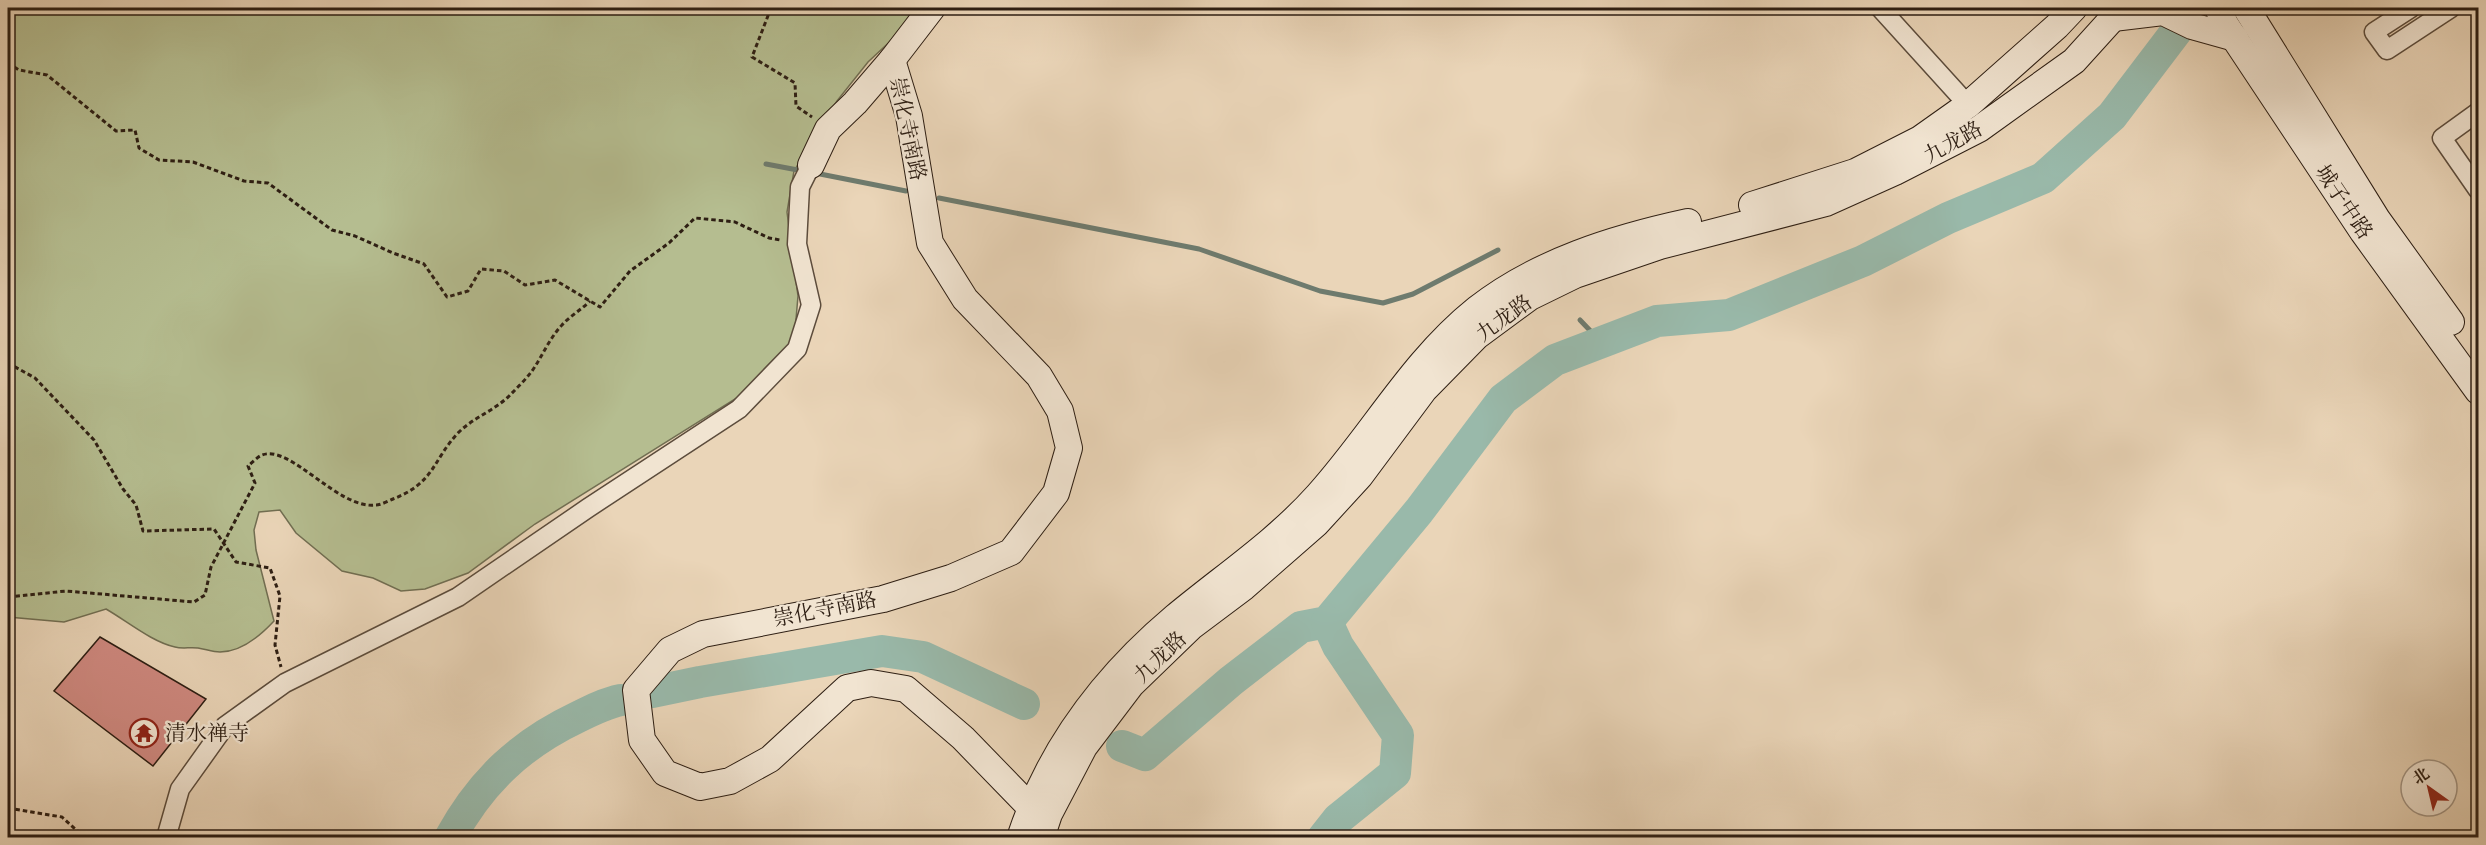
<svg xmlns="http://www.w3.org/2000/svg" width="2486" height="845" font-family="'EB Garamond','Noto Serif SC',serif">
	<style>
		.green { fill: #b5bd90; stroke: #716e52; stroke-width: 1.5 }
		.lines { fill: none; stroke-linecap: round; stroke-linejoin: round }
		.stream { stroke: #6e7b6e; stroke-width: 5 }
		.river { stroke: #99b9aa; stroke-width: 32 }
		.building { fill: #cf8980; stroke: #2d1e13; stroke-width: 1.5 }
		.street-casing { stroke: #5c4c3c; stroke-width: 21 }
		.secondary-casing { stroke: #2d1e13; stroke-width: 28 }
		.path { stroke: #2d1e13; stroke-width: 3; stroke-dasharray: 4.5 3; stroke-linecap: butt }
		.street { stroke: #f1e4d1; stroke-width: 18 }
		.secondary { stroke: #f1e4d1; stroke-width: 26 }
		.labels { text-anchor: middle; stroke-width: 4.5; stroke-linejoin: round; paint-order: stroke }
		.street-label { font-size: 21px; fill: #2d1e13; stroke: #f1e4d1 }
		.poi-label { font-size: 21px; fill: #2d1e13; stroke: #f1e4d1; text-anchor: start }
	</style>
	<rect width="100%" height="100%" fill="#ead5b8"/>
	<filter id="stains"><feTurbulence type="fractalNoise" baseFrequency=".00333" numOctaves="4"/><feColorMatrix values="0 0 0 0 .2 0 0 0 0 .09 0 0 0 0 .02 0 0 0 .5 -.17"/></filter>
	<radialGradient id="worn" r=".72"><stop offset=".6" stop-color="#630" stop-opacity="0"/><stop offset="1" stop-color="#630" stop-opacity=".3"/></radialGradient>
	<!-- green -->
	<path class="green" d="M8,8H921L911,22L868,62L837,101L794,171L787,212L798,296L793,354L767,379L535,524L468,573L425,589L401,591L373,578L342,571L296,533L280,510L259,512L254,530L256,550L274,621C261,635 242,652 220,652C213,652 205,649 198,648C190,647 182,649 175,647C152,642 127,621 106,609L64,622L8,617Z"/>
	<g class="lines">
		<!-- stream -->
		<g class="stream">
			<polyline points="766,164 803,171"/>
			<polyline points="815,173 906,191"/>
			<polyline points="939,198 1199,249 1320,291 1383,303 1413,294 1498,250"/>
			<polyline points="1580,320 1601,342"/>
		</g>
		<!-- river -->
		<g class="river">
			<polyline points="652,692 700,682 882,651 923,657 1024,704"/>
			<polyline points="1122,746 1145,755 1231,681 1301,627 1327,622 1419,511 1503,399 1555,360 1657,321 1729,315 1863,261 1948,218 2043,178 2112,116 2194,8"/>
			<path d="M450,838C481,781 521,744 578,717C592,710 606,703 621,700"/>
			<polyline points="1323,838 1338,819 1395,773 1398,735 1338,646 1327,622"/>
		</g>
	</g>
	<!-- building -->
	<polygon class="building" points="100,637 206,699 153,766 54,691"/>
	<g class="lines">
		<!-- street casing -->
		<g class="street-casing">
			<g id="street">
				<polyline points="1880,8 1968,105"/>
				<polyline points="2411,8 2374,32 2387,50 2451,8"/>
				<polyline points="2478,112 2442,138 2478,190"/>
				<polyline points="166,838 180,789 225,726 285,683 458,597 588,508 739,409 797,349 811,305 797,244 800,187 811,165"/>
			</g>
		</g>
		<!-- secondary casing -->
		<g class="secondary-casing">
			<g id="secondary">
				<polyline points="2218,8 2225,24 2363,232 2478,391"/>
				<polyline points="2246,8 2377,219 2451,322"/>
				<polyline points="2113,18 2163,12 2192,26 2235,38"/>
				<polyline points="892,60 909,116 930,243 965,299 1039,376 1060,411 1069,448 1056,493 1011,552 951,578 883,599 703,634 670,650 636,690 642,740 665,773 700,787 730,781 770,759 847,688 871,683 906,689 963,738 1030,807"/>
				<polyline points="811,165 828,129 855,103 892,60 932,8"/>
				<polyline points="1752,205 1855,172 1920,139 1968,105 2057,26 2074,8"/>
				<path d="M1020,838C1049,750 1105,676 1175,617C1223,577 1276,542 1318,495C1373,434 1412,361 1477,309C1537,262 1614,238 1688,222"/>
				<polyline points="1041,838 1049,814 1084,747 1131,685 1192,626 1244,587 1316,524 1360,476 1424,390 1477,336 1530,297 1575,275 1660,246 1826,203 1895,172 1979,129 2074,61 2122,8"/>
			</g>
		</g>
		<!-- path -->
		<g class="path">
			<polyline points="771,8 752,57 795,83 796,106 812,117"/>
			<polyline points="8,63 19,70 47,75 116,131 135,130 139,148 159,160 193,162 244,181 268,183 332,230 355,236 393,253 424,264 447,297 468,291 481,269 504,271 525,285 555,280 600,307 630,271 669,243 695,218 735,222 769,238 780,240"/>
			<polyline points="8,363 35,378 94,440 123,489 136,505 143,531 214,529 236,562 270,568 280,596 275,645 281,667"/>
			<path d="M8,597L66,591L194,602L205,595L211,567L255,483L248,466C252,463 257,457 262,455C291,444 338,510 376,505C381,505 388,501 393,499C436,482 432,460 459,432C474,417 496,410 511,394C518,387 526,379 532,371C543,355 549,339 562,325C570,316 581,310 590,301"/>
			<polyline points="8,808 62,817 85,838"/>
		</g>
		<!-- street -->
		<use href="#street" class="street"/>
		<!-- secondary -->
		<use href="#secondary" class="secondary"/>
	</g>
	<!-- icons -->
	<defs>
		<g id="temple-ring" transform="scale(1.5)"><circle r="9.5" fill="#f1e4d1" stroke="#8f2418" stroke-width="1.5"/><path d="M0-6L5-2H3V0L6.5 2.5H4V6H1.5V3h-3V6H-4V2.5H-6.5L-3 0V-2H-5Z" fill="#8f2418"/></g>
	</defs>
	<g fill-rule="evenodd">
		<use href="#temple-ring" x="144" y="733"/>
	</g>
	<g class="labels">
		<!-- street labels -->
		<g class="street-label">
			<text transform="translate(908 129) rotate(78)" y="7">崇化寺南路</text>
			<text transform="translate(1953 142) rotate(-29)" y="7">九龙路</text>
			<text transform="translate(2344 202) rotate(56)" y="7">城子中路</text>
			<text transform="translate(1504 318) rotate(-36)" y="7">九龙路</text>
			<text transform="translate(825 609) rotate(-11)" y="7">崇化寺南路</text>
			<text transform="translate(1160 657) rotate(-44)" y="7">九龙路</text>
		</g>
		<!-- poi labels -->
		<g class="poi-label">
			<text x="165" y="740">清水禅寺</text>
		</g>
	</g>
	<!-- margin -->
	<rect width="2486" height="845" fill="none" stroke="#ead5b8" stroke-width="30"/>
	<rect x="9" y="9" width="2468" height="827" fill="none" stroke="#2d1e13" stroke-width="3"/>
	<rect x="15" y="15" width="2456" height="815" fill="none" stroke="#2d1e13" stroke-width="1.5"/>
	<!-- north arrow -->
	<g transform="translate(2429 788) rotate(326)"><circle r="28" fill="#f1e4d1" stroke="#a39585" stroke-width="1.5"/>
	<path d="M0-4.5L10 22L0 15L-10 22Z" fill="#8f2418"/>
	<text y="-9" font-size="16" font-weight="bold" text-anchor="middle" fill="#2d1e13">北</text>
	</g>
	<rect width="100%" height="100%" filter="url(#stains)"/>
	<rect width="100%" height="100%" fill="url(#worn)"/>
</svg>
